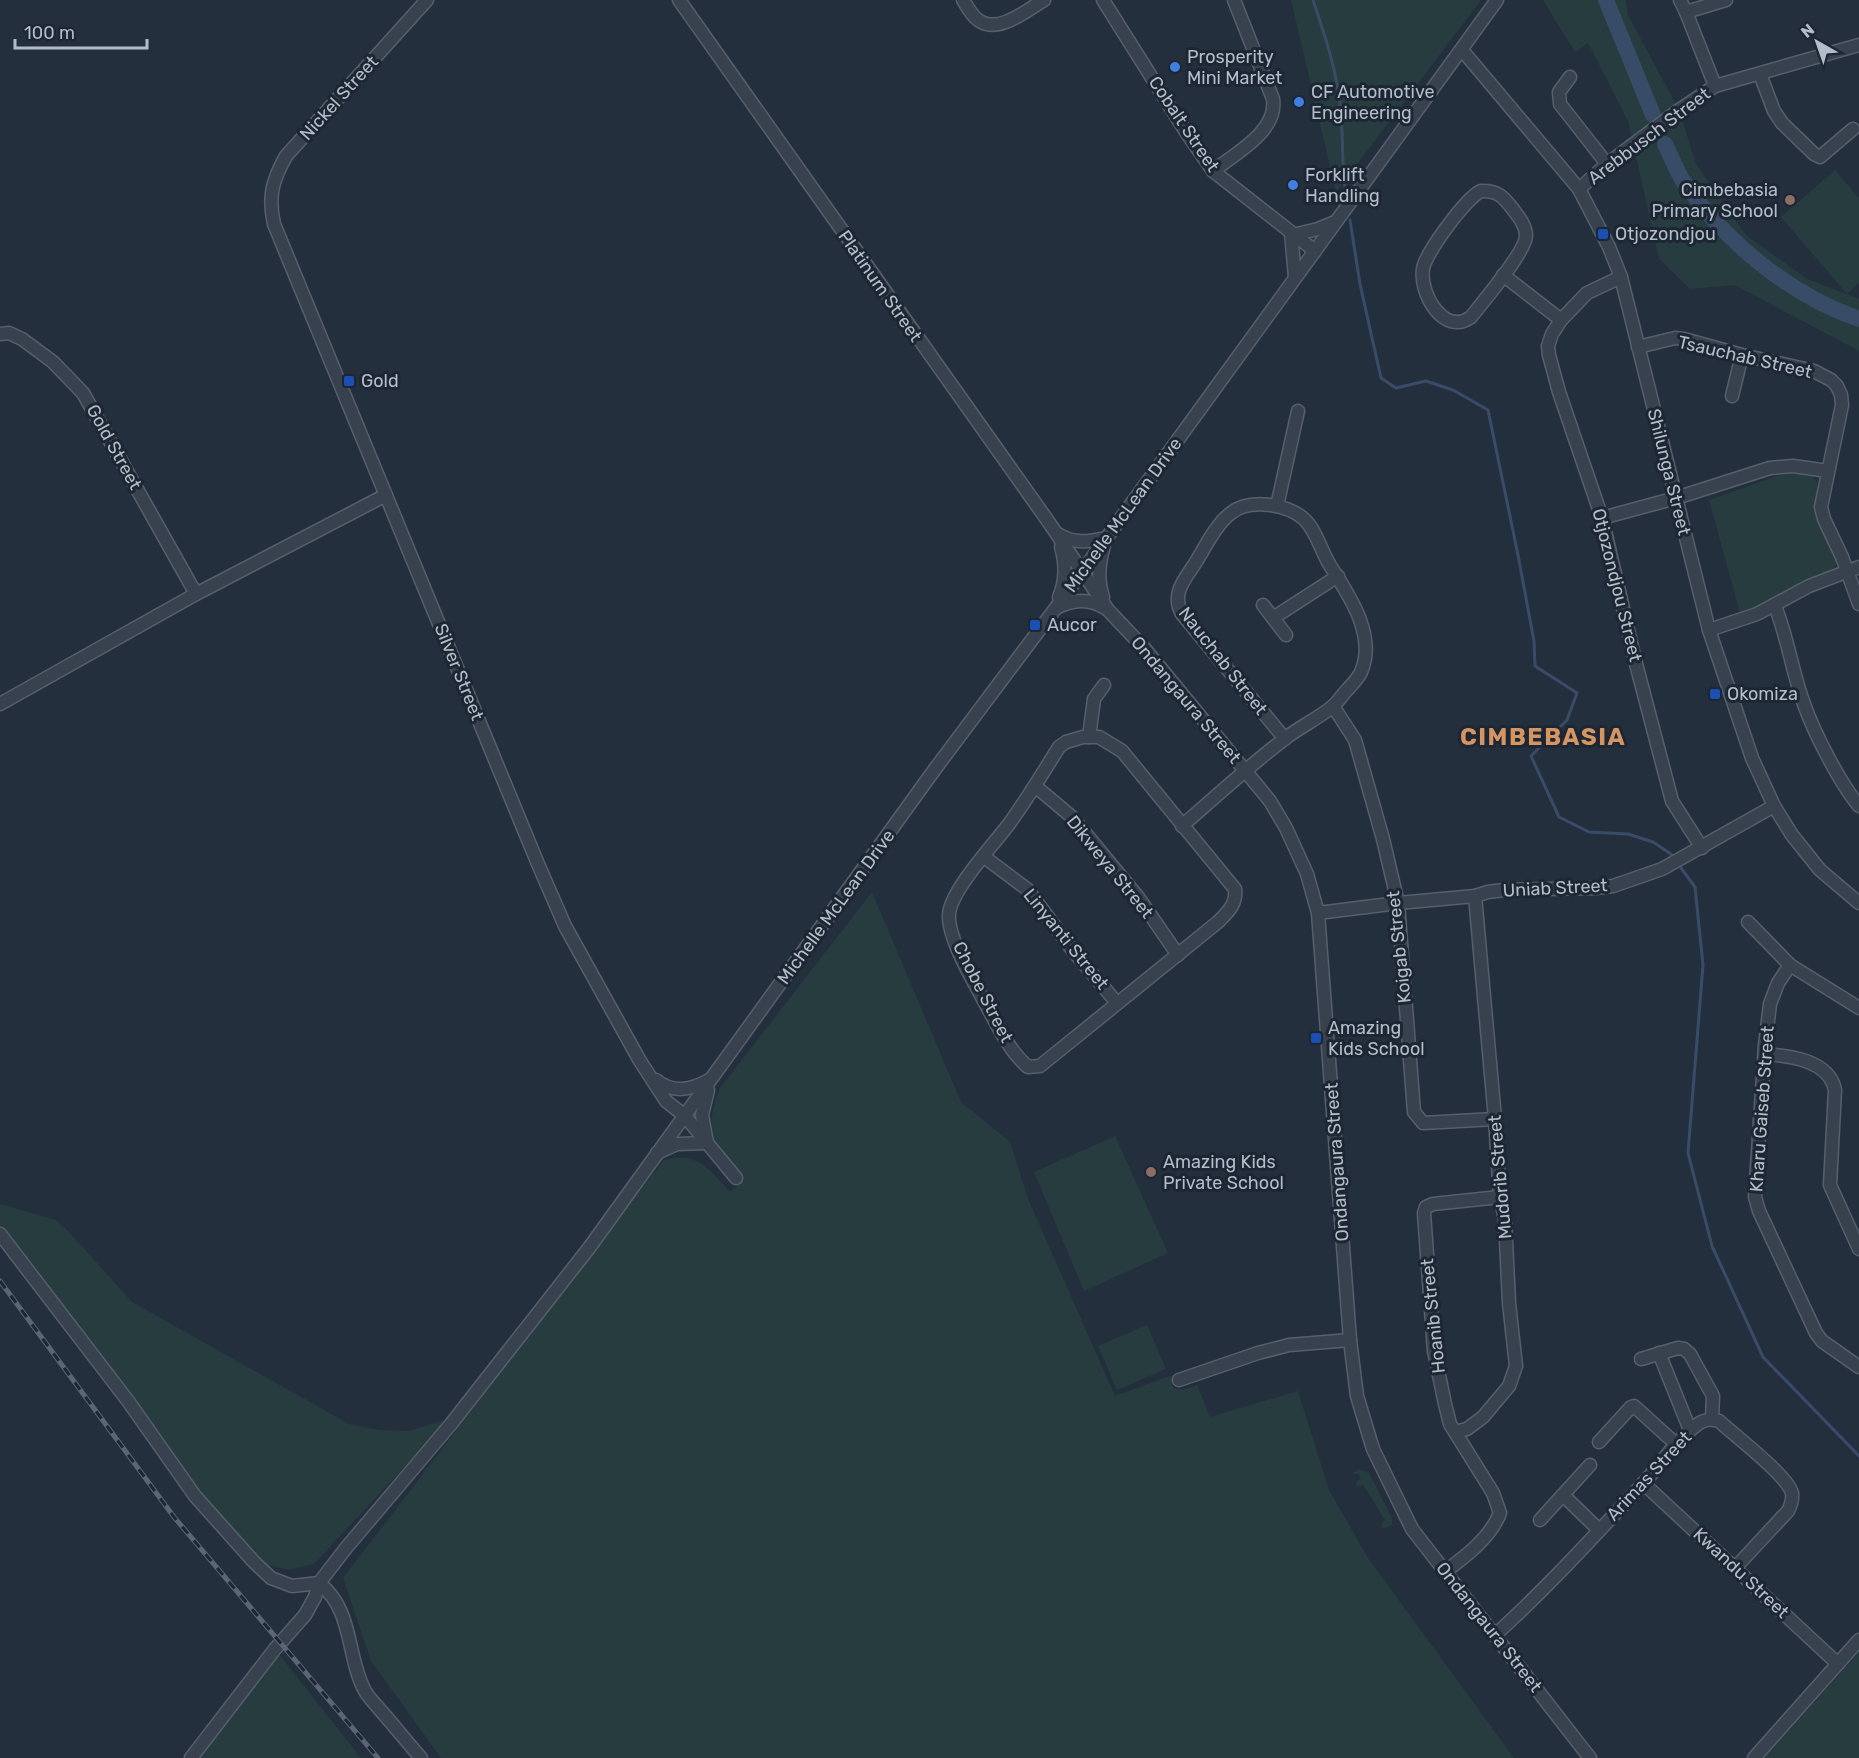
<svg xmlns="http://www.w3.org/2000/svg" width="1859" height="1758" font-family="Rubik,sans-serif">
	<style>
		.green { fill: #263c3f }
		.lines { fill: none; stroke-linecap: round; stroke-linejoin: round }
		.stream { stroke: #394c67; stroke-width: 3 }
		.river { stroke: #394c67; stroke-width: 16 }
		.minor-casing { stroke: #565f6c; stroke-width: 15 }
		.minor { stroke: #38414e; stroke-width: 12 }
		.rail-casing { stroke: #5a6575; stroke-width: 5 }
		.rail { stroke: #1d2633; stroke-width: 3; stroke-dasharray: 9; stroke-linecap: butt }
		.shop-dot { fill: #3f7fe0; stroke: #1d2633; stroke-width: 2 }
		.education-dot { fill: #8d6e63; stroke: #1d2633; stroke-width: 2 }
		.transit-dot { fill: #1a4fb4; stroke: #1d2633; stroke-width: 2 }
		.labels { text-anchor: middle; stroke-width: 6; stroke-linejoin: round; paint-order: stroke }
		.poi-label { font-size: 18px; fill: #b4bcc9; stroke: #1d2633; text-anchor: start }
		.street-label { font-size: 18px; fill: #b4bcc9; stroke: #1d2633 }
		.district-label { font-size: 24px; font-weight: bold; letter-spacing: 1.5px; fill: #d59563; stroke: #1d2633 }
	</style>
	<rect width="100%" height="100%" fill="#242f3e"/>
	<!-- green -->
	<g class="green">
		<polygon points="1291,0 1481,0 1336,192"/>
		<polygon points="1543,0 1626,0 1628,15 1679,110 1696,164 1746,235 1807,279 1859,299 1859,351 1735,285 1690,289 1659,259 1628,121 1588,43 1575,52"/>
		<polygon points="1835,170 1859,198 1859,283 1847,294 1781,217"/>
		<path d="M1786,473L1812,476L1818,484C1812,518 1823,531 1837,561L1834,569L1809,578L1753,609L1740,613L1709,500Z"/>
		<path d="M872,892L961,1102L1010,1142L1029,1201L1115,1396L1173,1375C1166,1395 1187,1390 1197,1385L1210,1417L1298,1391L1329,1490L1368,1558L1514,1758H441L371,1661L343,1578L663,1161C695,1149 711,1170 730,1192L744,1180C736,1169 724,1159 717,1147C706,1129 713,1106 720,1088Z"/>
		<polygon points="1115,1136 1168,1253 1084,1291 1034,1172"/>
		<polygon points="0,1204 56,1220 69,1232 132,1302 349,1424 380,1430 409,1431 445,1420 423,1447 314,1564 289,1570 254,1562 195,1496 0,1234"/>
		<polygon points="1147,1325 1166,1369 1117,1390 1098,1346"/>
		<polygon points="1359,1469 1369,1473 1392,1518 1392,1525 1383,1529 1381,1525 1385,1520 1363,1485 1359,1487 1356,1485 1357,1481 1361,1479 1358,1474 1352,1474"/>
		<polygon points="275,1649 361,1758 191,1758"/>
		<polygon points="1859,1652 1859,1758 1764,1758 1846,1667"/>
	</g>
	<g class="lines">
		<!-- stream -->
		<g class="stream">
			<path d="M1313,0C1323,30 1333,59 1338,90C1344,121 1341,155 1345,187"/>
			<polyline points="1350,220 1360,284 1381,378 1396,388 1426,381 1453,390 1488,410 1518,555 1534,641 1535,666 1577,693 1567,720 1531,756 1559,817 1589,832 1628,834 1653,842 1671,854 1675,858"/>
			<polyline points="1678,864 1695,887 1703,965 1688,1153 1712,1246 1763,1357 1859,1456"/>
		</g>
		<!-- river -->
		<g class="river">
			<polyline points="1606,0 1653,115"/>
			<path d="M1665,144C1671,156 1676,170 1683,181C1725,241 1789,295 1859,319"/>
		</g>
		<!-- minor casing -->
		<g class="minor-casing">
			<g id="minor">
				<path d="M427,0L286,156C272,181 268,197 274,224L538,864L565,926L640,1061L666,1101L685,1116L736,1178"/>
				<polyline points="679,0 1050,524 1108,610 1145,649 1270,801 1286,828 1307,874 1318,913 1350,1340 1357,1396 1373,1449 1412,1529 1590,1758"/>
				<path d="M963,0C967,6 971,15 978,20C998,35 1027,10 1044,0"/>
				<polyline points="1103,0 1186,132 1213,171 1315,251"/>
				<polyline points="1680,0 1686,12 1726,0"/>
				<polyline points="1686,12 1715,86"/>
				<polyline points="1462,50 1579,189 1609,247 1621,277 1709,630 1752,758 1774,806 1792,835 1820,870 1859,903"/>
				<polyline points="1760,74 1774,111 1782,123 1814,154 1820,157 1853,129"/>
				<polyline points="1570,77 1559,92 1560,104 1607,164"/>
				<path d="M1213,171C1236,153 1278,131 1273,99L1234,0"/>
				<polyline points="1579,189 1607,164 1679,110 1715,86 1859,45"/>
				<path d="M1481,191C1496,190 1503,196 1512,208C1518,216 1526,225 1526,236C1526,251 1482,303 1471,317C1444,337 1419,293 1423,269C1425,253 1467,197 1481,191Z"/>
				<polyline points="1291,233 1295,277"/>
				<polyline points="1293,235 1318,229 1335,222"/>
				<polyline points="1503,275 1561,320"/>
				<polyline points="1621,277 1587,293 1561,320 1552,334 1548,346 1549,355 1559,392 1602,518 1635,660 1672,801 1702,848"/>
				<polyline points="0,334 9,333 22,339 53,362 83,393 196,594"/>
				<polyline points="1638,347 1675,338 1684,339 1742,355 1814,371 1831,380 1837,386 1841,395 1842,405 1821,507 1824,519 1842,557 1859,604"/>
				<polyline points="1732,396 1742,355"/>
				<polyline points="1277,506 1298,411"/>
				<polyline points="1602,518 1676,498 1770,468 1793,466 1828,471"/>
				<path d="M1058,534C1074,544 1088,542 1106,538C1100,559 1096,576 1103,597"/>
				<path d="M1059,597C1066,581 1066,564 1061,547"/>
				<polyline points="1263,605 1286,635"/>
				<path d="M1775,606C1788,638 1792,672 1804,704C1814,733 1840,783 1859,806"/>
				<path d="M1056,608C1074,599 1089,598 1107,609"/>
				<polyline points="1273,618 1338,576"/>
				<polyline points="1709,630 1757,614 1809,586 1859,567"/>
				<polyline points="0,704 196,594 386,495"/>
				<polyline points="1333,706 1355,740 1383,839 1398,903 1414,1112 1423,1123 1495,1119"/>
				<path d="M1083,737H1099L1122,751L1235,889C1237,904 1228,912 1218,922L1040,1066L1028,1067C1008,1050 996,1022 983,999C972,979 948,938 949,915C950,891 994,844 1009,824C1027,799 1043,773 1059,747L1066,742Z"/>
				<polyline points="1089,737 1094,699 1104,685"/>
				<polyline points="1035,786 1072,817 1138,897 1178,955"/>
				<path d="M1182,826C1215,797 1248,767 1283,740C1298,728 1317,719 1332,707C1338,702 1342,695 1347,690C1352,684 1358,679 1361,672C1377,636 1349,595 1331,567C1321,552 1317,531 1304,519C1287,504 1250,498 1231,513C1215,525 1205,548 1194,565C1184,580 1171,595 1182,614L1285,739"/>
				<polyline points="983,856 1027,889 1074,952 1117,1003"/>
				<polyline points="1318,913 1398,903 1475,896 1488,892 1504,890 1595,888 1613,886 1662,869 1774,806"/>
				<polyline points="1748,922 1790,965 1859,1008"/>
				<polyline points="1790,965 1778,983 1770,1004 1765,1045 1755,1197 1759,1211 1816,1333 1822,1341 1859,1367"/>
				<path d="M1765,1054C1790,1056 1829,1060 1835,1090L1830,1185L1859,1249"/>
				<path d="M656,1080C673,1094 691,1090 709,1080"/>
				<polyline points="657,1153 677,1144 707,1143 702,1115 708,1090"/>
				<path d="M0,1234L128,1401L195,1496L254,1562L271,1578L292,1586L319,1583C354,1610 346,1656 365,1691C369,1698 376,1705 382,1712C395,1727 408,1743 421,1758"/>
				<polyline points="1659,1353 1690,1430"/>
				<polyline points="1641,1359 1678,1348 1684,1349 1690,1354 1713,1396 1712,1419"/>
				<polyline points="1179,1380 1258,1353 1289,1345 1350,1340"/>
				<polyline points="1455,1432 1467,1429 1483,1417 1509,1386 1516,1366 1509,1303 1505,1219 1500,1197 1495,1119 1475,896"/>
				<polyline points="1599,1442 1631,1407 1634,1406 1677,1445"/>
				<polyline points="1643,1483 1838,1664"/>
				<polyline points="1563,1495 1599,1530"/>
				<polyline points="1540,1520 1590,1465"/>
				<path d="M1446,1571C1466,1556 1491,1537 1500,1513L1493,1493L1450,1424L1445,1404L1434,1351L1424,1213L1426,1207L1433,1204L1500,1197"/>
				<path d="M1495,1635C1547,1588 1594,1536 1642,1485C1660,1465 1676,1440 1698,1424C1705,1419 1711,1419 1719,1421C1735,1436 1787,1475 1792,1493C1793,1500 1791,1505 1788,1511L1735,1568"/>
				<polyline points="191,1758 275,1649 305,1615 315,1597 319,1583 346,1548 451,1424 589,1248 935,769 1055,609 1497,0"/>
				<polyline points="1754,1758 1859,1640"/>
			</g>
		</g>
		<!-- minor -->
		<use href="#minor" class="minor"/>
		<!-- rail casing -->
		<g class="rail-casing">
			<polyline id="rail" points="0,1281 174,1517 378,1758"/>
		</g>
		<!-- rail -->
		<use href="#rail" class="rail"/>
	</g>
	<!-- markers -->
	<g class="shop-dot">
		<circle cx="1175" cy="67" r="6"/>
		<circle cx="1299" cy="102" r="6"/>
		<circle cx="1293" cy="185" r="6"/>
	</g>
	<g class="education-dot">
		<circle cx="1790" cy="200" r="6"/>
		<circle cx="1151" cy="1172" r="6"/>
	</g>
	<g class="transit-dot">
		<rect x="1597" y="228" width="12" height="12" rx="3"/>
		<rect x="343" y="375" width="12" height="12" rx="3"/>
		<rect x="1029" y="619" width="12" height="12" rx="3"/>
		<rect x="1709" y="688" width="12" height="12" rx="3"/>
		<rect x="1310" y="1032" width="12" height="12" rx="3"/>
	</g>
	<g class="labels">
		<!-- poi labels -->
		<g class="poi-label">
			<text x="1187" y="63">Prosperity<tspan x="1187" dy="21">Mini Market</tspan></text>
			<text x="1311" y="98">CF Automotive<tspan x="1311" dy="21">Engineering</tspan></text>
			<text x="1305" y="181">Forklift<tspan x="1305" dy="21">Handling</tspan></text>
			<text x="1778" y="196" text-anchor="end">Cimbebasia<tspan x="1778" dy="21">Primary School</tspan></text>
			<text x="1615" y="240">Otjozondjou</text>
			<text x="361" y="387">Gold</text>
			<text x="1047" y="631">Aucor</text>
			<text x="1727" y="700">Okomiza</text>
			<text x="1328" y="1034">Amazing<tspan x="1328" dy="21">Kids School</tspan></text>
			<text x="1163" y="1168">Amazing Kids<tspan x="1163" dy="21">Private School</tspan></text>
		</g>
		<!-- street labels -->
		<g class="street-label">
			<text transform="translate(339 98) rotate(-48)" y="6">Nickel Street</text>
			<text transform="translate(1184 124) rotate(56)" y="6">Cobalt Street</text>
			<text transform="translate(1649 136) rotate(-37)" y="6">Arebbusch Street</text>
			<text transform="translate(880 286) rotate(55)" y="6">Platinum Street</text>
			<text transform="translate(1745 357) rotate(13)" y="6">Tsauchab Street</text>
			<text transform="translate(114 447) rotate(61)" y="6">Gold Street</text>
			<text transform="translate(1669 472) rotate(76)" y="6">Shilunga Street</text>
			<text transform="translate(1123 515) rotate(-54)" y="6">Michelle McLean Drive</text>
			<text transform="translate(1617 585) rotate(76)" y="6">Otjozondjou Street</text>
			<text transform="translate(1223 661) rotate(52)" y="6">Nauchab Street</text>
			<text transform="translate(459 672) rotate(68)" y="6">Silver Street</text>
			<text transform="translate(1186 700) rotate(50)" y="6">Ondangaura Street</text>
			<text transform="translate(1110 867) rotate(51)" y="6">Dikweya Street</text>
			<text transform="translate(1555 888) rotate(-3)" y="6">Uniab Street</text>
			<text transform="translate(836 907) rotate(-54)" y="6">Michelle McLean Drive</text>
			<text transform="translate(1066 939) rotate(51)" y="6">Linyanti Street</text>
			<text transform="translate(1399 947) rotate(-96)" y="6">Koigab Street</text>
			<text transform="translate(983 992) rotate(63)" y="6">Chobe Street</text>
			<text transform="translate(1762 1109) rotate(-86)" y="6">Kharu Gaiseb Street</text>
			<text transform="translate(1337 1162) rotate(-94)" y="6">Ondangaura Street</text>
			<text transform="translate(1500 1177) rotate(-95)" y="6">Mudorib Street</text>
			<text transform="translate(1433 1316) rotate(-96)" y="6">Hoanib Street</text>
			<text transform="translate(1649 1476) rotate(-47)" y="6">Arimas Street</text>
			<text transform="translate(1741 1573) rotate(43)" y="6">Kwandu Street</text>
			<text transform="translate(1489 1627) rotate(52)" y="6">Ondangaura Street</text>
		</g>
		<!-- district labels -->
		<g class="district-label">
			<text x="1543" y="745">CIMBEBASIA</text>
		</g>
	</g>
	<!-- north arrow -->
	<g transform="translate(1817 42) rotate(320)" stroke="#1d2633" stroke-width="4.5" paint-order="stroke">
	<path d="M0-4.5L10 22L0 15L-10 22Z" fill="#b4bcc9"/>
	<text y="-9" font-size="16" font-weight="bold" text-anchor="middle" fill="#b4bcc9">N</text>
	</g>
	<!-- scale -->
	<path d="M15 39v9h132v-9" fill="none" stroke="#b4bcc9" stroke-width="3"/>
	<text x="24" y="39" font-size="18" fill="#b4bcc9" stroke="#1d2633" stroke-width="4.5" paint-order="stroke">100 m</text>
</svg>
